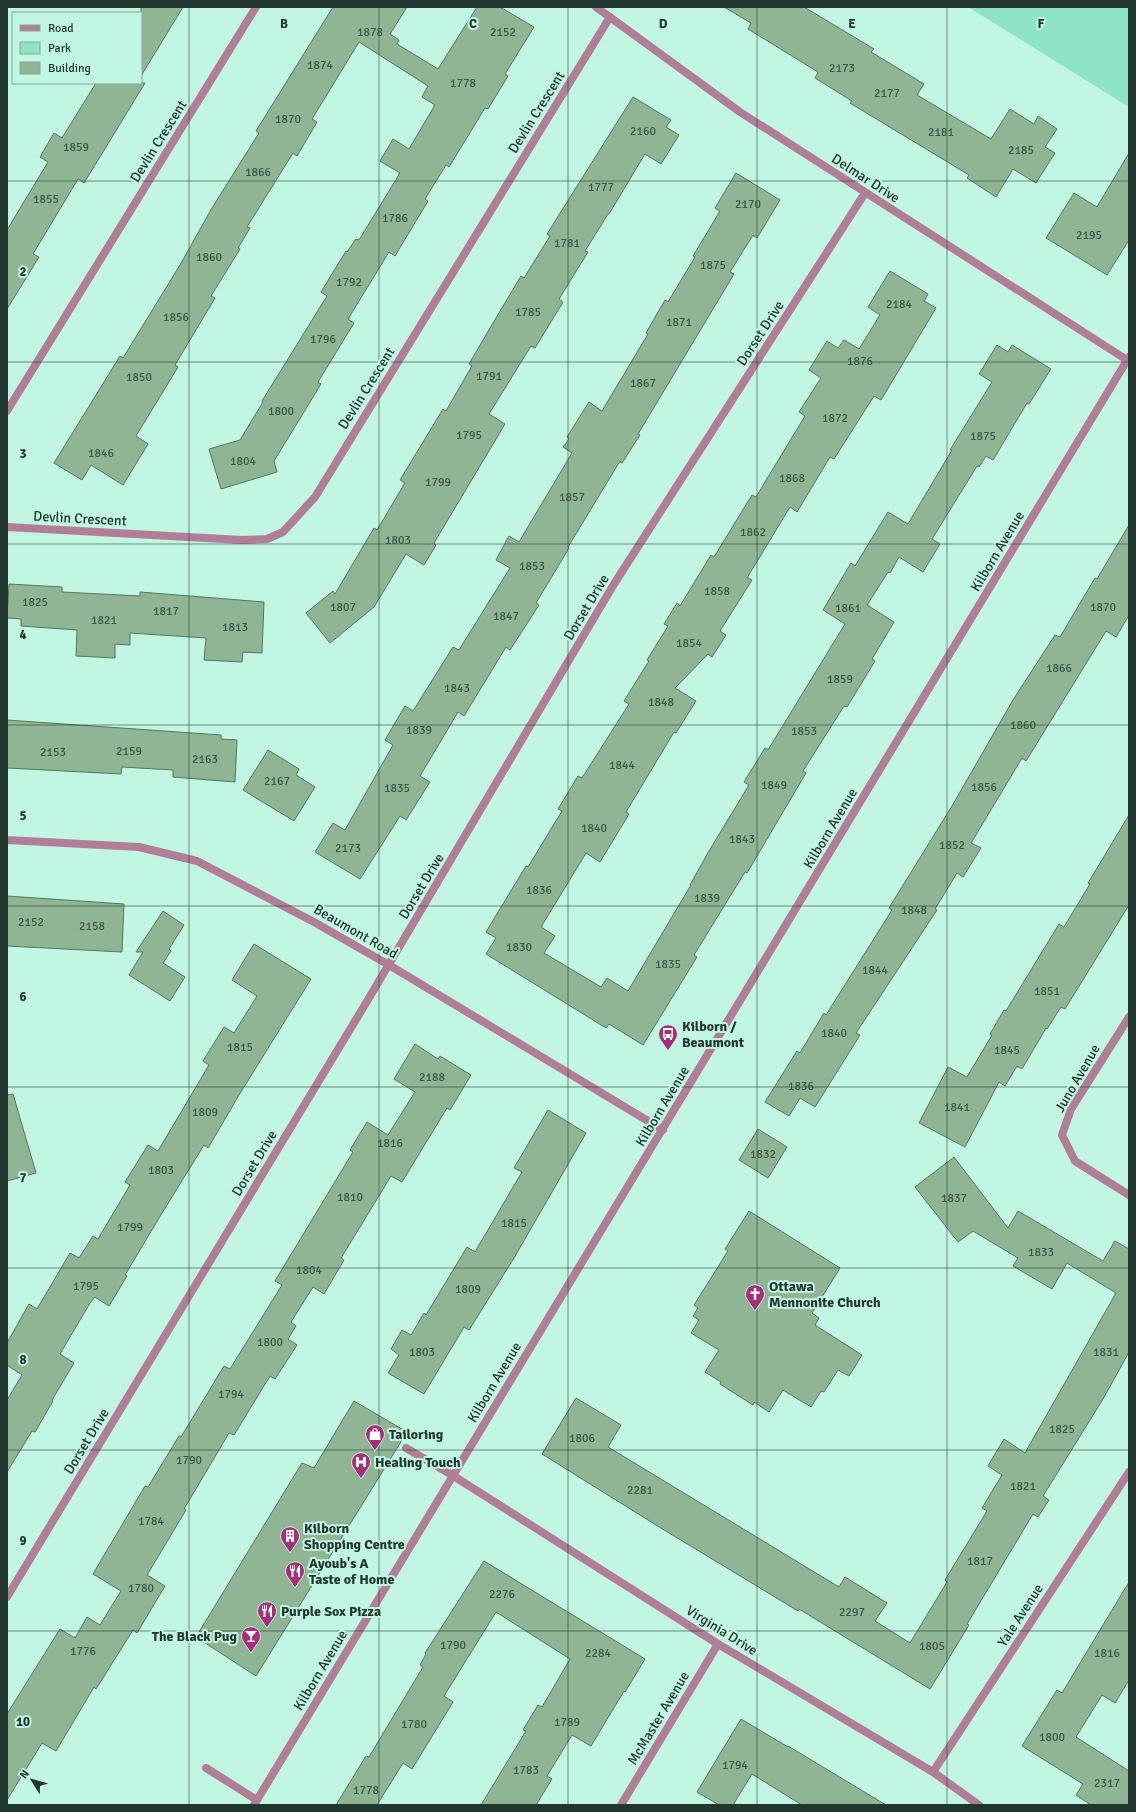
<svg xmlns="http://www.w3.org/2000/svg" width="1136" height="1812" font-family="Signika,sans-serif">
	<style>
		.green { fill: #8ee4c4 }
		.building { fill: #8fb594; stroke: #537859 }
		.lines { fill: none; stroke-linecap: round; stroke-linejoin: round }
		.service { stroke: #b27d97; stroke-width: 8 }
		.minor { stroke: #b27d97; stroke-width: 8 }
		.tertiary { stroke: #b27d97; stroke-width: 8 }
		.grid { fill: none; stroke: #20362e; stroke-width: 1; stroke-opacity: 0.55 }
		.labels { text-anchor: middle; stroke-width: 4; stroke-linejoin: round; paint-order: stroke }
		.number-label { font-size: 12px; fill: #3c5648 }
		.street-label { font-size: 14px; fill: #20362e; stroke: #c1f7e2 }
		.poi-label { font-size: 14px; font-weight: bold; fill: #20362e; stroke: #c1f7e2; text-anchor: start }
		.grid-label { font-size: 13px; text-anchor: middle; font-weight: bold; fill: #20362e; stroke: #c1f7e2; stroke-width: 4; stroke-linejoin: round; paint-order: stroke }
	</style>
	<rect width="100%" height="100%" fill="#c1f7e2"/>
	<!-- green -->
	<polygon class="green" points="968,7 1129,7 1129,107"/>
	<!-- building -->
	<g class="building">
		<polygon points="141,7 183,7 141,76"/>
		<polygon points="333,7 407,7 390,34 399,40 397,44 438,69 477,7 500,7 534,27 505,74 508,76 488,109 485,108 449,167 446,165 425,199 428,201 395,256 389,252 348,319 354,323 318,382 321,384 274,461 277,472 221,489 209,449 240,440 263,402 262,401 327,296 321,292 346,251 347,252 356,239 359,240 400,173 380,161 393,139 409,149 435,105 422,97 428,86 359,42 312,119 317,122 297,156 293,153 247,227 250,228 238,248 240,249 211,296 215,298 175,365 178,367 136,436 148,444 123,485 91,465 82,480 54,463 120,356 123,358 180,265 212,208 259,133 256,131"/>
		<polygon points="724,7 804,7 874,49 871,52 924,84 917,95 991,139 1010,109 1034,124 1038,116 1057,129 1045,147 1055,153 1036,183 1013,169 996,197 967,178 969,175 850,103 852,101 815,78 818,72 748,29 751,23"/>
		<polygon points="96,83 145,83 84,183 78,179 33,254 39,257 7,309 7,230 48,162 40,157 54,133 62,138"/>
		<polygon points="633,97 671,120 666,127 679,135 661,164 645,154 609,214 608,214 585,251 588,252 559,299 563,302 535,348 531,346 489,414 505,424 434,543 436,545 424,565 406,554 374,607 330,643 306,613 333,591 335,594 374,528 377,530 405,483 400,480 443,409 446,411 472,366 469,364 493,323 521,276 524,278 550,236 547,234"/>
		<polygon points="1129,153 1129,240 1107,275 1046,238 1074,193 1097,207"/>
		<polygon points="736,173 780,200 757,238 753,235 730,272 734,274 638,434 640,435 622,463 620,461 568,547 569,548 536,603 539,605 510,650 506,647 464,716 458,712 420,776 430,782 406,820 400,816 360,879 315,852 333,823 345,830 393,745 385,740 405,706 413,711 453,647 459,650 510,568 496,560 509,536 519,542 572,453 563,447 569,439 567,437 589,402 602,411 648,334 646,333 665,300 668,302 695,257 693,256 720,211 715,208"/>
		<polygon points="890,271 928,294 924,301 936,308 881,400 874,396 834,459 830,457 797,512 790,507 747,578 752,580 720,631 726,635 712,657 708,654 675,688 696,701 676,733 674,732 626,812 629,814 600,862 586,853 541,927 555,936 544,953 601,987 607,978 628,991 691,885 690,885 709,851 749,785 744,782 765,748 768,750 845,624 823,610 851,563 855,566 888,512 908,524 952,450 950,450 992,382 979,374 997,345 1008,352 1012,345 1051,369 1029,404 1027,403 993,460 986,456 979,467 977,466 932,539 940,544 923,572 899,557 890,573 888,572 867,605 894,622 872,659 875,661 847,707 844,706 803,771 806,773 747,873 745,872 694,955 697,957 643,1045 609,1024 606,1028 486,954 496,938 486,932 526,866 528,867 562,811 558,809 578,776 582,778 629,704 624,701 649,661 647,660 668,626 664,624 677,603 680,606 711,555 714,557 752,495 756,497 805,416 799,412 821,378 809,370 827,341 838,348 844,340 859,349 880,315 868,307"/>
		<polygon points="1129,525 1129,615 1116,637 1106,631 1026,761 1022,758 971,843 981,848 963,877 957,873 935,909 937,910 856,1033 860,1035 815,1107 800,1098 789,1116 765,1102 797,1051 800,1053 824,1013 826,1015 892,910 889,908 952,806 1013,700 1055,635 1060,637 1095,578 1097,579"/>
		<polygon points="9,584 62,587 62,592 140,596 140,592 264,602 262,653 243,652 242,662 204,660 206,638 130,633 130,645 115,644 115,658 76,656 77,630 21,626 21,619 7,618"/>
		<polygon points="7,720 221,735 221,739 237,740 235,782 173,777 173,770 122,767 121,774 7,768"/>
		<polygon points="268,750 299,769 296,775 315,787 294,821 243,790"/>
		<polygon points="1129,815 1129,905 1065,1009 1061,1007 1047,1029 1046,1028 1022,1069 1017,1066 1005,1086 999,1082 965,1147 919,1123 948,1067 967,1077 992,1035 990,1034 1004,1010 1006,1011 1059,924 1064,927 1090,884 1088,883"/>
		<polygon points="7,896 124,904 122,952 7,946"/>
		<polygon points="163,911 184,925 169,949 171,951 163,963 185,977 170,1001 129,975 143,952 136,952"/>
		<polygon points="254,944 311,979 239,1095 208,1148 204,1145 159,1218 125,1275 127,1276 109,1306 95,1297 90,1303 60,1354 74,1363 52,1400 53,1401 35,1432 32,1431 7,1472 7,1400 22,1375 7,1365 7,1343 29,1304 37,1309 70,1253 79,1258 93,1236 98,1239 130,1185 125,1182 148,1145 158,1151 209,1065 203,1061 224,1027 234,1033 257,996 232,980"/>
		<polygon points="415,1044 438,1059 440,1056 471,1075 450,1110 447,1108 402,1182 391,1176 341,1258 344,1260 324,1294 313,1287 291,1322 296,1326 288,1339 297,1345 275,1379 270,1376 234,1435 229,1433 184,1509 186,1510 147,1575 165,1586 137,1633 133,1630 96,1689 94,1687 56,1751 42,1743 7,1800 7,1714 60,1629 75,1638 87,1617 100,1625 121,1591 93,1574 145,1486 148,1487 179,1436 181,1437 224,1366 230,1369 282,1285 275,1281 353,1152 350,1150 367,1122 388,1135 415,1092 394,1079"/>
		<polygon points="13,1094 36,1173 7,1181 7,1095"/>
		<polygon points="548,1110 586,1133 514,1258 469,1330 464,1327 424,1394 388,1373 399,1355 391,1349 402,1330 411,1335 424,1313 426,1315 467,1247 475,1252 522,1172 514,1168"/>
		<polygon points="758,1129 787,1147 768,1178 739,1160"/>
		<polygon points="954,1157 1008,1228 1018,1211 1103,1261 1115,1241 1129,1249 1129,1352 1103,1399 1043,1496 1049,1500 1038,1517 1033,1514 967,1624 969,1625 930,1689 799,1609 798,1611 656,1525 542,1454 576,1398 621,1425 608,1447 839,1587 845,1577 887,1603 875,1621 910,1643 947,1582 945,1580 987,1511 982,1508 1002,1475 988,1466 1004,1439 1025,1453 1116,1293 1067,1263 1052,1289 1013,1266 1018,1258 973,1231 958,1242 915,1187"/>
		<polygon points="749,1211 840,1268 812,1313 819,1318 815,1325 862,1355 849,1376 838,1370 824,1392 821,1391 811,1407 783,1390 769,1412 754,1402 753,1405 720,1384 721,1382 705,1372 719,1350 691,1333 699,1320 693,1316 698,1308 694,1305 728,1251 725,1249"/>
		<polygon points="354,1401 407,1432 256,1676 196,1637 302,1463 314,1468"/>
		<polygon points="484,1561 645,1659 625,1692 624,1691 591,1746 572,1735 547,1776 552,1779 536,1805 481,1805 526,1731 523,1730 538,1705 542,1707 570,1659 496,1612 444,1696 453,1702 412,1769 403,1763 377,1805 336,1805 366,1756 369,1757 423,1667 420,1665 426,1654 425,1653"/>
		<polygon points="1129,1582 1129,1680 1115,1703 1102,1695 1076,1737 1129,1771 1129,1805 1091,1805 1076,1795 1083,1784 1022,1746 1057,1690 1062,1693"/>
		<polygon points="741,1719 788,1747 788,1746 886,1805 802,1805 752,1774 733,1805 719,1805 697,1792"/>
	</g>
	<g class="lines">
		<!-- service -->
		<g class="service">
			<polyline points="406,1448 452,1475"/>
			<polyline points="206,1768 257,1800"/>
		</g>
		<!-- minor -->
		<g class="minor">
			<polyline points="596,7 740,112 1127,360"/>
			<polyline points="7,411 256,7"/>
			<polyline points="7,527 242,540 267,539 283,532 315,497 610,17"/>
			<polyline points="7,840 139,847 197,861 314,922 389,965 663,1130"/>
			<polyline points="1129,1017 1071,1109 1062,1135 1075,1161 1129,1195"/>
			<polyline points="452,1475 718,1644 933,1772 979,1805"/>
			<polyline points="7,1597 366,1003 614,584 865,193"/>
			<polyline points="933,1772 1129,1472"/>
			<polyline points="621,1805 718,1644"/>
		</g>
		<!-- tertiary -->
		<polyline class="tertiary" points="254,1805 1129,357"/>
	</g>
	<!-- grid -->
	<path class="grid" d="M189,7V1805M379,7V1805M568,7V1805M757,7V1805M947,7V1805M7,181H1129M7,362H1129M7,544H1129M7,725H1129M7,906H1129M7,1087H1129M7,1268H1129M7,1450H1129M7,1631H1129"/>
	<!-- icons -->
	<defs>
		<g id="bus-pin" transform="scale(1)"><path d="M0 17L-7.5 6A9.5 9.5 0 1 1 7.5 6Z" fill="#ac2c79" stroke="#c1f7e2"/><path d="M-5-6H5V4H4V6H2V4H-2V6H-4V4H-5ZM-3.5-4V0h7V-4ZM-3.5 1.2v1.5H-2V1.2ZM2 1.2v1.5H3.5V1.2Z" fill="#fff"/></g>
		<g id="church-pin" transform="scale(1)"><path d="M0 17L-7.5 6A9.5 9.5 0 1 1 7.5 6Z" fill="#ac2c79" stroke="#c1f7e2"/><path d="M-1.2-6h2.4v3.5h3.3v2.4h-3.3V6h-2.4V-.1h-3.3v-2.4h3.3Z" fill="#fff"/></g>
		<g id="shop-pin" transform="scale(1)"><path d="M0 17L-7.5 6A9.5 9.5 0 1 1 7.5 6Z" fill="#ac2c79" stroke="#c1f7e2"/><path d="M-5-2.5h2.3a2.7 3.5 0 0 1 5.4 0H5L5.5 6h-11ZM-1.5-2.5h3a1.5 2.3 0 0 0-3 0Z" fill="#fff"/></g>
		<g id="hospital-pin" transform="scale(1)"><path d="M0 17L-7.5 6A9.5 9.5 0 1 1 7.5 6Z" fill="#ac2c79" stroke="#c1f7e2"/><path d="M-5-5h3v3.5h4V-5h3V5h-3V1.5h-4V5h-3Z" fill="#fff"/></g>
		<g id="building-pin" transform="scale(1)"><path d="M0 17L-7.5 6A9.5 9.5 0 1 1 7.5 6Z" fill="#ac2c79" stroke="#c1f7e2"/><path d="M-4-6H4V6H1V3H-1V6H-4ZM-2.5-4.3h1.7v1.8h-1.7ZM.8-4.3h1.7v1.8H.8ZM-2.5-1h1.7V.8h-1.7ZM.8-1h1.7V.8H.8Z" fill="#fff"/></g>
		<g id="restaurant-pin" transform="scale(1)"><path d="M0 17L-7.5 6A9.5 9.5 0 1 1 7.5 6Z" fill="#ac2c79" stroke="#c1f7e2"/><path d="M-5-6h1v4h1v-4h1v4h1v-4h1v5L-1.5 .5V6h-2V.5L-5-1ZM5-6V6H3V1.5H1.5Q1.5-4 5-6Z" fill="#fff"/></g>
		<g id="bar-pin" transform="scale(1)"><path d="M0 17L-7.5 6A9.5 9.5 0 1 1 7.5 6Z" fill="#ac2c79" stroke="#c1f7e2"/><path d="M-6-5H6L.8 .8V4.5H3.5V6h-7V4.5H-.8V.8Z" fill="#fff"/></g>
	</defs>
	<g fill-rule="evenodd">
		<use href="#bus-pin" x="668" y="1034"/>
		<use href="#church-pin" x="755" y="1294"/>
		<use href="#shop-pin" x="375" y="1434"/>
		<use href="#hospital-pin" x="361" y="1462"/>
		<use href="#building-pin" x="290" y="1536"/>
		<use href="#restaurant-pin" x="295" y="1571"/>
		<use href="#restaurant-pin" x="267" y="1611"/>
		<use href="#bar-pin" x="251" y="1636"/>
	</g>
	<g class="labels">
		<!-- number labels -->
		<g class="number-label">
			<text x="370" y="36">1878</text>
			<text x="503" y="36">2152</text>
			<text x="320" y="69">1874</text>
			<text x="842" y="72">2173</text>
			<text x="463" y="87">1778</text>
			<text x="887" y="97">2177</text>
			<text x="288" y="123">1870</text>
			<text x="643" y="135">2160</text>
			<text x="941" y="136">2181</text>
			<text x="76" y="151">1859</text>
			<text x="1021" y="154">2185</text>
			<text x="258" y="176">1866</text>
			<text x="601" y="191">1777</text>
			<text x="46" y="203">1855</text>
			<text x="748" y="208">2170</text>
			<text x="395" y="222">1786</text>
			<text x="1089" y="239">2195</text>
			<text x="567" y="247">1781</text>
			<text x="209" y="261">1860</text>
			<text x="713" y="269">1875</text>
			<text x="349" y="286">1792</text>
			<text x="899" y="308">2184</text>
			<text x="528" y="316">1785</text>
			<text x="176" y="321">1856</text>
			<text x="679" y="326">1871</text>
			<text x="323" y="343">1796</text>
			<text x="860" y="365">1876</text>
			<text x="489" y="380">1791</text>
			<text x="139" y="381">1850</text>
			<text x="643" y="387">1867</text>
			<text x="281" y="415">1800</text>
			<text x="835" y="422">1872</text>
			<text x="469" y="439">1795</text>
			<text x="983" y="440">1875</text>
			<text x="101" y="457">1846</text>
			<text x="243" y="465">1804</text>
			<text x="792" y="482">1868</text>
			<text x="438" y="486">1799</text>
			<text x="572" y="501">1857</text>
			<text x="753" y="536">1862</text>
			<text x="398" y="544">1803</text>
			<text x="532" y="570">1853</text>
			<text x="717" y="595">1858</text>
			<text x="35" y="606">1825</text>
			<text x="343" y="611">1807</text>
			<text x="1103" y="611">1870</text>
			<text x="848" y="612">1861</text>
			<text x="166" y="615">1817</text>
			<text x="506" y="620">1847</text>
			<text x="104" y="624">1821</text>
			<text x="235" y="631">1813</text>
			<text x="689" y="647">1854</text>
			<text x="1059" y="672">1866</text>
			<text x="840" y="683">1859</text>
			<text x="457" y="692">1843</text>
			<text x="661" y="706">1848</text>
			<text x="1023" y="729">1860</text>
			<text x="419" y="734">1839</text>
			<text x="804" y="735">1853</text>
			<text x="129" y="755">2159</text>
			<text x="53" y="756">2153</text>
			<text x="205" y="763">2163</text>
			<text x="622" y="769">1844</text>
			<text x="277" y="785">2167</text>
			<text x="774" y="789">1849</text>
			<text x="984" y="791">1856</text>
			<text x="397" y="792">1835</text>
			<text x="594" y="832">1840</text>
			<text x="742" y="843">1843</text>
			<text x="952" y="849">1852</text>
			<text x="348" y="852">2173</text>
			<text x="539" y="894">1836</text>
			<text x="707" y="902">1839</text>
			<text x="914" y="914">1848</text>
			<text x="31" y="926">2152</text>
			<text x="92" y="930">2158</text>
			<text x="519" y="951">1830</text>
			<text x="668" y="968">1835</text>
			<text x="875" y="974">1844</text>
			<text x="1047" y="995">1851</text>
			<text x="834" y="1037">1840</text>
			<text x="240" y="1051">1815</text>
			<text x="1007" y="1054">1845</text>
			<text x="432" y="1081">2188</text>
			<text x="801" y="1090">1836</text>
			<text x="957" y="1111">1841</text>
			<text x="205" y="1116">1809</text>
			<text x="390" y="1147">1816</text>
			<text x="763" y="1158">1832</text>
			<text x="161" y="1174">1803</text>
			<text x="350" y="1201">1810</text>
			<text x="954" y="1202">1837</text>
			<text x="514" y="1227">1815</text>
			<text x="130" y="1231">1799</text>
			<text x="1041" y="1256">1833</text>
			<text x="309" y="1274">1804</text>
			<text x="86" y="1290">1795</text>
			<text x="468" y="1293">1809</text>
			<text x="270" y="1346">1800</text>
			<text x="422" y="1356">1803</text>
			<text x="1106" y="1356">1831</text>
			<text x="231" y="1398">1794</text>
			<text x="1062" y="1433">1825</text>
			<text x="582" y="1442">1806</text>
			<text x="189" y="1464">1790</text>
			<text x="1023" y="1490">1821</text>
			<text x="640" y="1494">2281</text>
			<text x="151" y="1525">1784</text>
			<text x="980" y="1565">1817</text>
			<text x="141" y="1592">1780</text>
			<text x="502" y="1598">2276</text>
			<text x="852" y="1616">2297</text>
			<text x="453" y="1649">1790</text>
			<text x="932" y="1650">1805</text>
			<text x="83" y="1655">1776</text>
			<text x="598" y="1657">2284</text>
			<text x="1107" y="1657">1816</text>
			<text x="567" y="1726">1789</text>
			<text x="414" y="1728">1780</text>
			<text x="1052" y="1741">1800</text>
			<text x="735" y="1769">1794</text>
			<text x="526" y="1774">1783</text>
			<text x="1107" y="1787">2317</text>
			<text x="366" y="1794">1778</text>
		</g>
		<!-- street labels -->
		<g class="street-label">
			<text transform="translate(536 112) rotate(-58)" y="5">Devlin Crescent</text>
			<text transform="translate(158 141) rotate(-58)" y="5">Devlin Crescent</text>
			<text transform="translate(866 178) rotate(33)" y="5">Delmar Drive</text>
			<text transform="translate(760 333) rotate(-57)" y="5">Dorset Drive</text>
			<text transform="translate(366 388) rotate(-58)" y="5">Devlin Crescent</text>
			<text transform="translate(80 518) rotate(3)" y="5">Devlin Crescent</text>
			<text transform="translate(997 551) rotate(-59)" y="5">Kilborn Avenue</text>
			<text transform="translate(586 607) rotate(-59)" y="5">Dorset Drive</text>
			<text transform="translate(830 828) rotate(-59)" y="5">Kilborn Avenue</text>
			<text transform="translate(421 886) rotate(-59)" y="5">Dorset Drive</text>
			<text transform="translate(356 931) rotate(30)" y="5">Beaumont Road</text>
			<text transform="translate(1077 1078) rotate(-60)" y="5">Juno Avenue</text>
			<text transform="translate(662 1106) rotate(-59)" y="5">Kilborn Avenue</text>
			<text transform="translate(254 1163) rotate(-59)" y="5">Dorset Drive</text>
			<text transform="translate(494 1382) rotate(-59)" y="5">Kilborn Avenue</text>
			<text transform="translate(86 1441) rotate(-59)" y="5">Dorset Drive</text>
			<text transform="translate(1020 1615) rotate(-57)" y="5">Yale Avenue</text>
			<text transform="translate(722 1630) rotate(32)" y="5">Virginia Drive</text>
			<text transform="translate(320 1670) rotate(-59)" y="5">Kilborn Avenue</text>
			<text transform="translate(658 1718) rotate(-59)" y="5">McMaster Avenue</text>
		</g>
		<!-- poi labels -->
		<g class="poi-label">
			<text x="682" y="1031">Kilborn /<tspan x="682" dy="16">Beaumont</tspan></text>
			<text x="769" y="1291">Ottawa<tspan x="769" dy="16">Mennonite Church</tspan></text>
			<text x="389" y="1439">Tailoring</text>
			<text x="375" y="1467">Healing Touch</text>
			<text x="304" y="1533">Kilborn<tspan x="304" dy="16">Shopping Centre</tspan></text>
			<text x="309" y="1568">Ayoub's A<tspan x="309" dy="16">Taste of Home</tspan></text>
			<text x="281" y="1616">Purple Sox Pizza</text>
			<text x="237" y="1641" text-anchor="end">The Black Pug</text>
		</g>
	</g>
	<g class="grid-label">
		<text x="284" y="28">B</text>
		<text x="473" y="28">C</text>
		<text x="663" y="28">D</text>
		<text x="852" y="28">E</text>
		<text x="1041" y="28">F</text>
		<text x="23" y="276">2</text>
		<text x="23" y="458">3</text>
		<text x="23" y="639">4</text>
		<text x="23" y="820">5</text>
		<text x="23" y="1001">6</text>
		<text x="23" y="1182">7</text>
		<text x="23" y="1364">8</text>
		<text x="23" y="1545">9</text>
		<text x="23" y="1726">10</text>
	</g>
	<!-- border -->
	<rect width="1136" height="1812" fill="none" stroke="#20362e" stroke-width="16"/>
	<!-- legend -->
	<rect x="12" y="12" width="130" height="72" fill="#c1f7e2" stroke="#81aa9a"/>
	<rect x="20" y="25" width="20" height="6" fill="#b27d97" stroke="#81aa9a"/>
	<text x="48" y="32" font-size="12" fill="#20362e">Road</text>
	<rect x="20" y="42" width="20" height="12" fill="#8ee4c4" stroke="#81aa9a"/>
	<text x="48" y="52" font-size="12" fill="#20362e">Park</text>
	<rect x="20" y="62" width="20" height="12" fill="#8fb594" stroke="#81aa9a"/>
	<text x="48" y="72" font-size="12" fill="#20362e">Building</text>
	<!-- north arrow -->
	<g transform="translate(32 1780) rotate(307)" stroke="#c1f7e2" stroke-width="3" paint-order="stroke">
	<path d="M0-3L7 15L0 10L-7 15Z" fill="#20362e"/>
	<text y="-6" font-size="11" font-weight="bold" text-anchor="middle" fill="#20362e">N</text>
	</g>
</svg>
